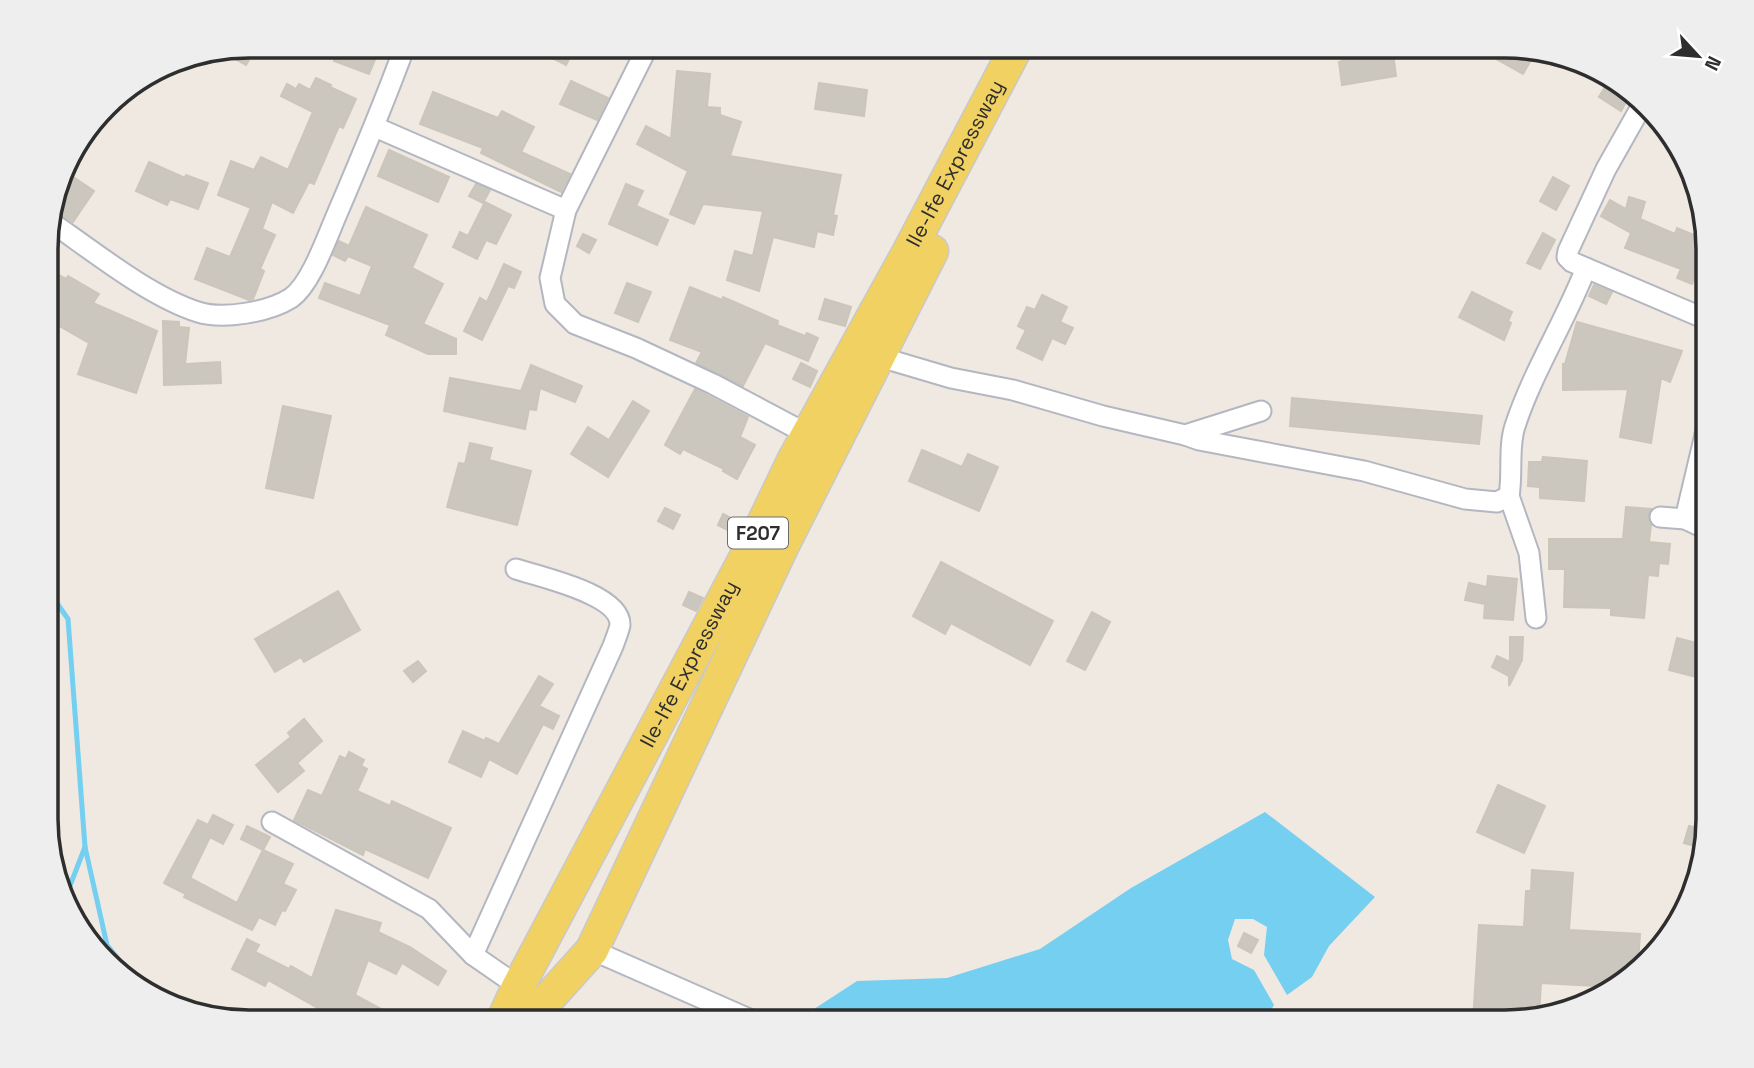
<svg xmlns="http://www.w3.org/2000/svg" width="1754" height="1068" font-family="'Space Grotesk',sans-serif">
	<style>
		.water { fill: #75cff0 }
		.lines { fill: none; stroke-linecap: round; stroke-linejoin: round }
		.stream { stroke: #75cff0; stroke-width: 5 }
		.building { fill: #cbc7bf; stroke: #cbc5ba; stroke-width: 2 }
		.street-casing { stroke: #b4b7c1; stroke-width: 23 }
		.primary-casing { stroke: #c9c9c9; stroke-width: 35 }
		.street { stroke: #fff; stroke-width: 19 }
		.primary { stroke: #f2d163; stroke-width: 32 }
		.labels { text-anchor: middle; stroke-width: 5; stroke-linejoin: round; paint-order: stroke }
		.shield { fill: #fff; stroke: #6d6d6d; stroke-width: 2 }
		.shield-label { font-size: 19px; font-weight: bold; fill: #2e2e2e }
		.street-label { font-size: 21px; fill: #2e2e2e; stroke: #fff }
		.rim { fill: none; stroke: #2e2e2e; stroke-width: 3.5 }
	</style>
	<rect width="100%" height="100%" fill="#efe9e1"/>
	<!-- water -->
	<polygon class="water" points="1265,812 1375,897 1329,946 1312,977 1287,995 1264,955 1267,927 1253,919 1235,919 1228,940 1232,959 1254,970 1274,1005 1264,1022 826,1022 811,1011 857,981 947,978 1040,949 1131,888"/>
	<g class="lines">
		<!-- stream -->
		<g class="stream">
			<polyline points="47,589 68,619 85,847 107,945 147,995"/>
			<polyline points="66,896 85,847"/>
		</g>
	</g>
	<!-- building -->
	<g class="building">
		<polygon points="248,46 257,46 246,65 221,51"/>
		<polygon points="340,46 362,46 378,52 369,74 334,61"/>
		<polygon points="528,46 576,46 566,65"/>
		<polygon points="1340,46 1392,46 1396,76 1342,85 1339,62 1343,61"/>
		<polygon points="1473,46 1506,46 1535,53 1523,74"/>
		<polygon points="677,71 710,74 707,107 720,108 720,115 741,122 730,156 841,175 833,215 837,216 833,235 817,231 814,247 773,237 759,291 727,280 735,251 753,256 763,211 703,204 694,224 670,214 688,171 637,144 646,126 671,139"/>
		<polygon points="1611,77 1630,95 1621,111 1599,97"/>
		<polygon points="316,78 331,85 330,87 356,99 343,128 339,126 314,184 309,182 293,213 272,202 262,229 275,235 260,269 264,271 253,299 249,300 195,279 207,248 230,257 251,208 218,195 231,161 254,170 261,157 288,170 313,112 281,96 287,84 296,89 299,84 310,90"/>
		<polygon points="571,81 608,98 597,120 560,104"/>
		<polygon points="819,83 867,90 864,116 815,109"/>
		<polygon points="433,92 498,118 502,111 534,127 521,152 570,174 561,192 481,153 483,148 420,124"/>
		<polygon points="389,150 449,177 438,202 378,176"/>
		<polygon points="149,162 185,178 186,175 208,183 198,209 170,199 167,205 136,191"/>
		<polygon points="63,170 94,191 73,222 51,208"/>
		<polygon points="1553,177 1569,186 1556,210 1540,201"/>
		<polygon points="476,184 490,190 483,203 469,196"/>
		<polygon points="626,184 643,191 636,206 668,220 657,245 609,224"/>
		<polygon points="1629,197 1645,202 1640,219 1675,234 1677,228 1708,241 1708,258 1703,256 1692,284 1677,278 1681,269 1625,248 1631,233 1601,216 1610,200 1626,209"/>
		<polygon points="485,202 511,215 496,244 486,240 477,259 453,247 460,232 468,236"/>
		<polygon points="366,207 427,235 412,268 443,284 423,324 456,339 456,354 428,354 386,335 390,325 319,298 325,283 360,296 372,266 348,256 345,261 333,255 339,241 349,246"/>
		<polygon points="1543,233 1555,240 1540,269 1527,263"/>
		<polygon points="583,234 596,240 589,253 577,246"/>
		<polygon points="504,264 521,272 514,288 508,286 482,340 464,331 480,298 487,302"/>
		<polygon points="47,269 66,279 68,276 99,294 93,303 157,331 136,393 78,374 89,343 47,319"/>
		<polygon points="627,283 651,292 638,322 615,313"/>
		<polygon points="1594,285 1612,292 1606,304 1589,296"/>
		<polygon points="690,287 722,300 723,297 778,321 777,325 805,336 807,333 818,338 808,361 765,343 743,386 696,363 702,352 670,340"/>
		<polygon points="1472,292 1512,312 1508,321 1511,323 1504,340 1459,317"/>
		<polygon points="1042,295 1067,307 1060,322 1073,328 1065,344 1052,338 1042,360 1017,348 1026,330 1018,326 1027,307 1035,310"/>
		<polygon points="825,299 851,307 845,326 819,319"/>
		<polygon points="163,321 179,322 179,327 189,328 185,364 220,362 221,383 164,385"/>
		<polygon points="1577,322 1682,351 1670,382 1661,378 1651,443 1620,437 1628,389 1563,390 1563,364 1565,364"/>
		<polygon points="801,363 817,371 810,387 793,379"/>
		<polygon points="531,365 582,386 575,402 540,388 536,410 529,409 525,429 444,411 450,378 521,391"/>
		<polygon points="695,389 748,417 740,437 755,445 737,479 723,471 724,469 683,449 680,454 665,445"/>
		<polygon points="1292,398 1482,416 1479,444 1290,426"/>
		<polygon points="633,401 649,411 608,477 571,454 588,427 609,440"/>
		<polygon points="283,406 331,416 313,498 266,488"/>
		<polygon points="470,443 492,448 489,460 531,471 517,525 447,507 459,463 465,464"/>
		<polygon points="922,450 962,467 968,454 998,467 979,511 909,481"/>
		<polygon points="1543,457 1587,461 1584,501 1540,498 1540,487 1528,486 1529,462 1542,462"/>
		<polygon points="1626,507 1651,509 1648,517 1651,525 1649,542 1670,544 1668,564 1659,563 1658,576 1648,575 1644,618 1611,615 1611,608 1564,607 1565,569 1549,569 1549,539 1623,539"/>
		<polygon points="665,508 680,515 673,529 658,521"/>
		<polygon points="723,514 737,521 731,532 718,525"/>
		<polygon points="941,562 1053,621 1030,665 951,623 945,634 913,616"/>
		<polygon points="1488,576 1517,579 1513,620 1484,618 1485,604 1465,600 1469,583 1487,587"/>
		<polygon points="338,591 360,630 304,662 301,657 275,672 255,639"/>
		<polygon points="689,592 703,598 696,611 683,605"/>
		<polygon points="1092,612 1110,622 1085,670 1067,661"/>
		<polygon points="1510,637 1523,637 1522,660 1509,686 1509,676 1492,667 1497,656 1510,662"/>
		<polygon points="1677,638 1708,646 1708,680 1669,670"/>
		<polygon points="418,661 426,671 413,682 404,671"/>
		<polygon points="539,676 553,684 539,706 559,716 553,729 543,724 517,774 489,759 481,777 449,762 463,731 485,741 486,738 499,744"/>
		<polygon points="304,719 322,741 297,763 304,771 278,792 256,765 291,737 288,733"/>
		<polygon points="349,752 364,760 361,766 367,769 357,791 390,806 392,801 451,828 428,878 365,849 363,855 294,820 308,790 322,796 340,756 346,759"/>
		<polygon points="1498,785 1545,806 1524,853 1477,832"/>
		<polygon points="213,815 233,825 223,844 210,837 190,878 237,903 263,850 241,839 247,826 270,837 263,850 293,864 283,884 296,890 285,911 282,910 275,925 259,917 252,930 184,897 186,894 164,883 198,820 208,825"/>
		<polygon points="1689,826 1702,829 1698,847 1684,843"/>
		<polygon points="1532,870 1573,873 1569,930 1640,934 1638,964 1615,987 1541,983 1539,1016 1519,1022 1473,1022 1479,925 1524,927 1526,891 1531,891"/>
		<polygon points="336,910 381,923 378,932 410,947 446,971 438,985 402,963 396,974 368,960 355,995 405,1022 326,1022 330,1015 268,980 265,986 232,969 247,939 259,945 255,952 289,969 291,966 312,978"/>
		<polygon points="1244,933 1258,940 1251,953 1238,946"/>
	</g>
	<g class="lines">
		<!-- street casing -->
		<g class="street-casing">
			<g id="street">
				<polyline points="1641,107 1606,169 1568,251 1567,257 1572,262 1708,320"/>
				<polyline points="375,127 566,210 550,278 555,304 575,324 636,348 713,384 809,435"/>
				<polyline points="566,210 648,46"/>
				<path d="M48,220C92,250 148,296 198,312C223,320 269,312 291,298C311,284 327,237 337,214C361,158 384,103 405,46"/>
				<polyline points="880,357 951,378 1013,390 1103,416 1185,435 1261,411"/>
				<path d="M1185,435L1199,440L1364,471L1465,499L1497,502L1509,496C1513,473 1508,447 1515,426C1533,371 1565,322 1586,268"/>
				<polyline points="1509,496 1529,553 1536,618"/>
				<polyline points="1660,517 1685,519 1708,530"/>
				<polyline points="1685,519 1708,422"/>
				<polyline points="272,822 429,909 473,955 525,991"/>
				<polyline points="592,950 756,1022"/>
				<path d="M473,955L613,646C615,640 619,631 620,625C621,594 540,577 516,569"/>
			</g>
		</g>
		<!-- primary casing -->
		<g class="primary-casing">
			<g id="primary">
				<path id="s1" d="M502,1022L518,987L759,532L793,461L908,253L1017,46"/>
				<polyline points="535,1022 546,1001 592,950 783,545 932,251"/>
			</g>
		</g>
		<!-- street -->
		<use href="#street" class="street"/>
		<!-- primary -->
		<use href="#primary" class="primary"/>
	</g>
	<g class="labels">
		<!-- shield labels -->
		<rect class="shield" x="728" y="517.5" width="60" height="31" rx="5"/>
		<g class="shield-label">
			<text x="758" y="540">F207</text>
		</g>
		<!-- street labels -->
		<g class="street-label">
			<text dy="7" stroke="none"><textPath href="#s1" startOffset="971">Ile-Ife Expressway</textPath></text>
			<text dy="7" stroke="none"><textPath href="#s1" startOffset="404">Ile-Ife Expressway</textPath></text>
		</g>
	</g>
	<!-- crop -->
	<path d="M0 0H1754V1068H0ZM249 58H1505A191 191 0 0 1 1696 249V819A191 191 0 0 1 1505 1010H249A191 191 0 0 1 58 819V249A191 191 0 0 1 249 58Z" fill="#eee" fill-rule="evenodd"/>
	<path class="rim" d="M249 58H1505A191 191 0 0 1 1696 249V819A191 191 0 0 1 1505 1010H249A191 191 0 0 1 58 819V249A191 191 0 0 1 249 58Z"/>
	<!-- north arrow -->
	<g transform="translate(1698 56) rotate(116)" stroke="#ffffff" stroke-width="5" paint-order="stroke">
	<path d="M0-5L12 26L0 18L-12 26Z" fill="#2e2e2e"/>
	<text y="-10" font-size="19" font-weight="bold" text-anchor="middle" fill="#2e2e2e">N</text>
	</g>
</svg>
